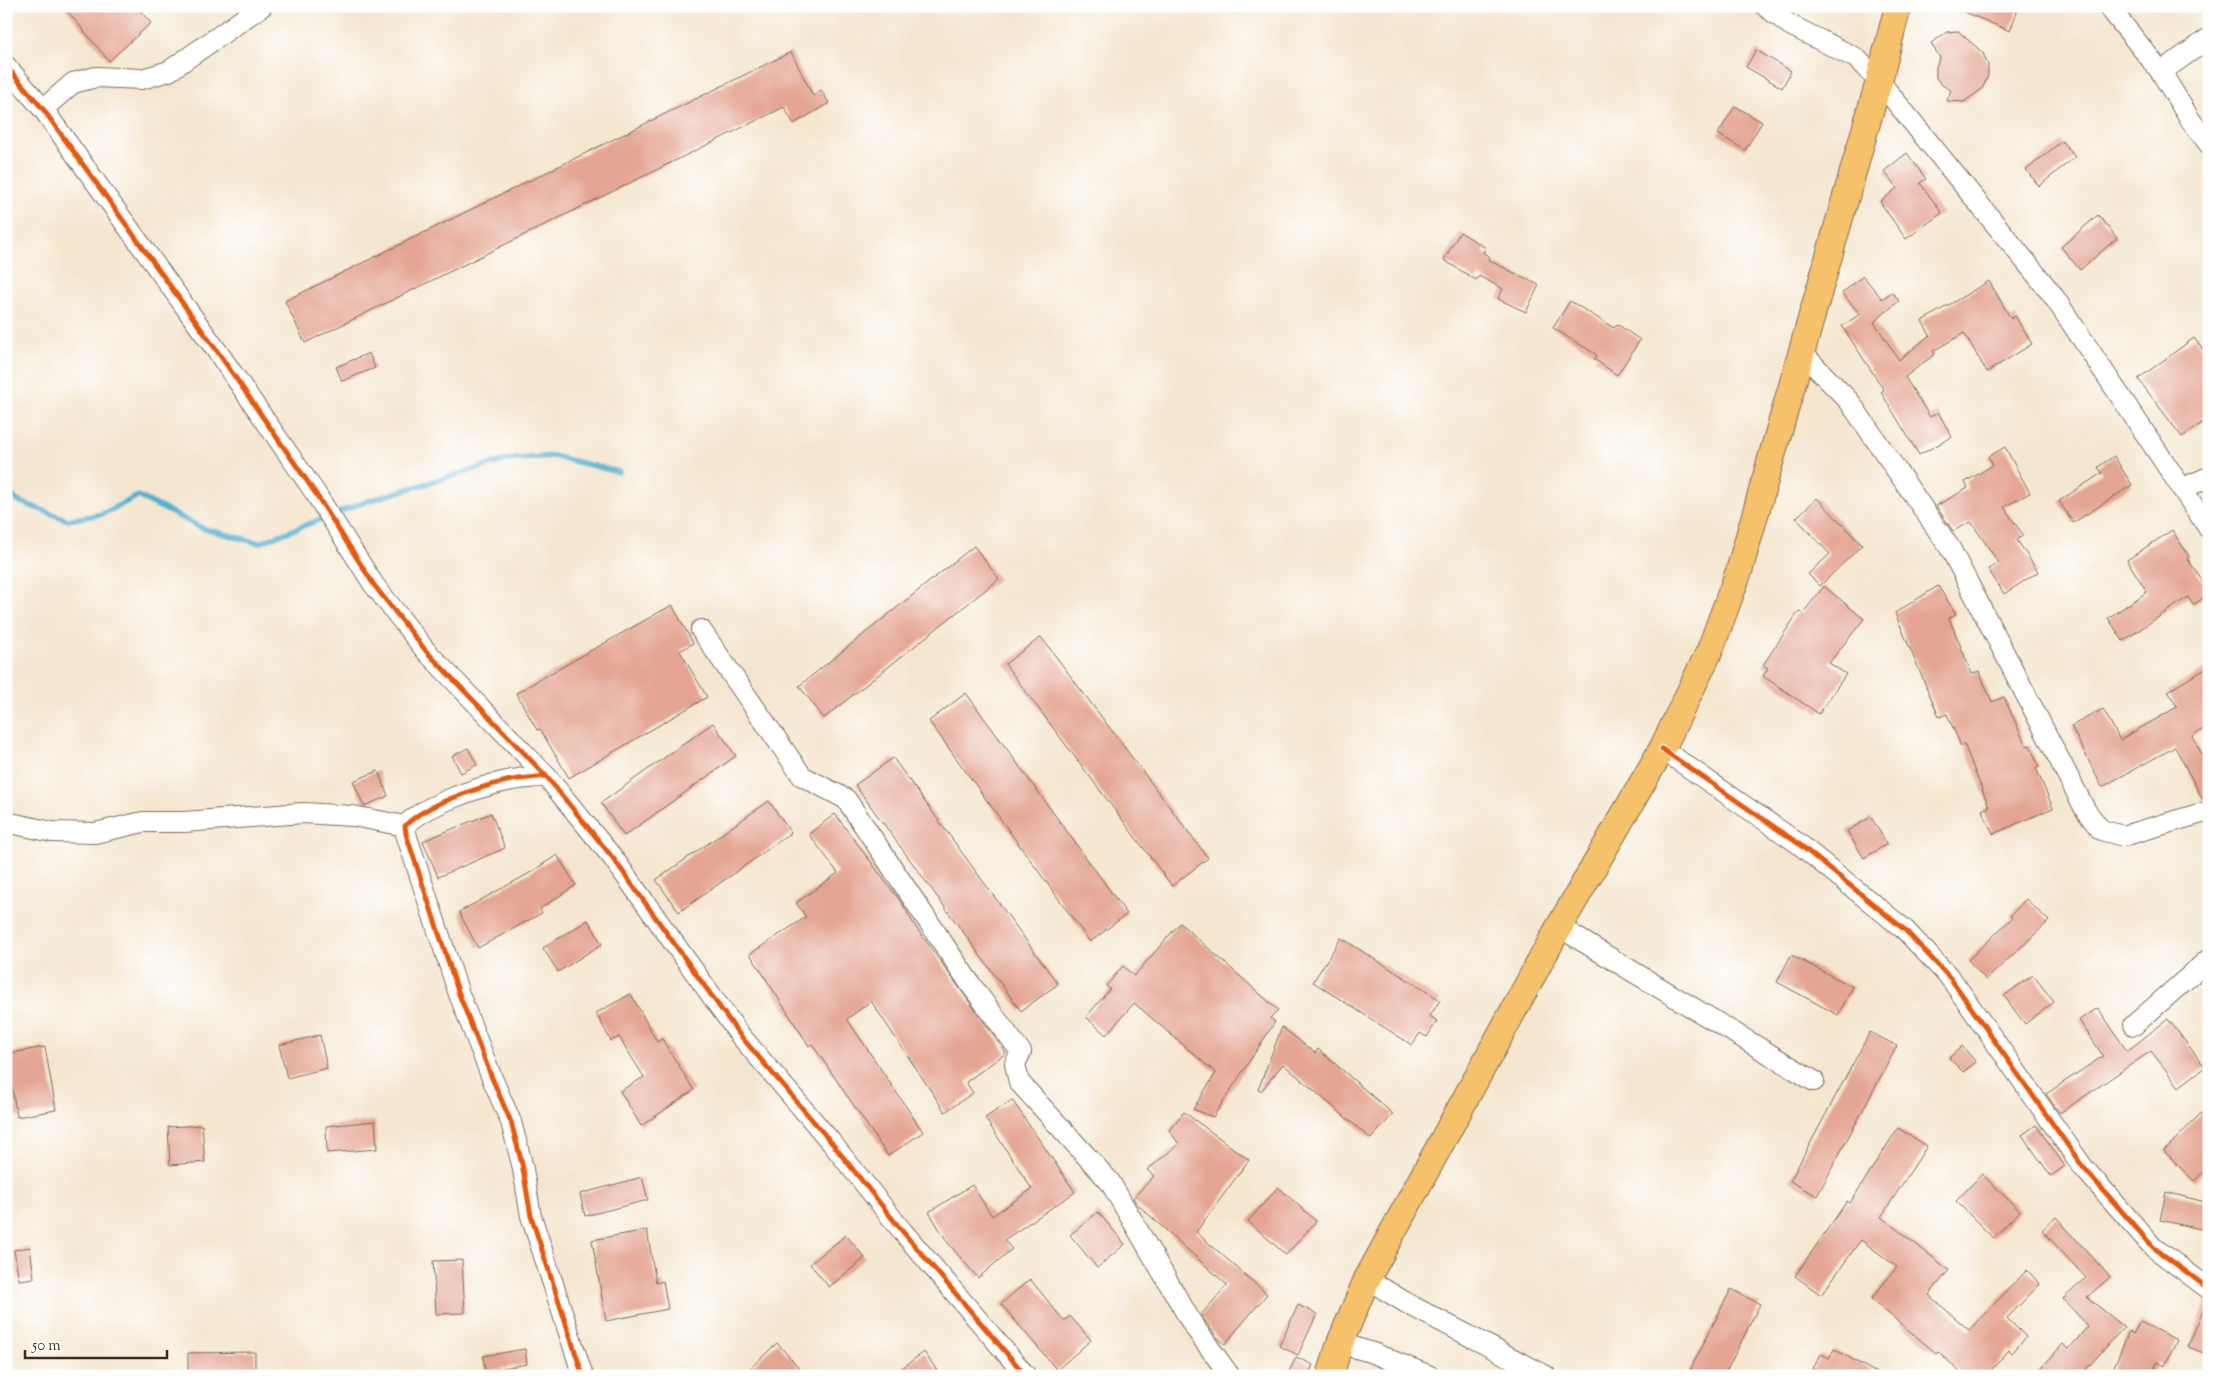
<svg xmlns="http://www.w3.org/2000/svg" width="2215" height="1382" font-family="'Sorts Mill Goudy',serif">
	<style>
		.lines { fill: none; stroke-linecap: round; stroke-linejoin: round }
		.stream { stroke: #52b1d1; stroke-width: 5.5 }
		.building { fill: #e4a592 }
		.minor-casing { stroke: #7c6c5c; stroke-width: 22 }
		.major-casing { stroke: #7c6c5c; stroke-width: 28 }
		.minor { stroke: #fff; stroke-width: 20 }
		.major { stroke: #f5c16b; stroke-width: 26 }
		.cycleway-casing { stroke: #fff; stroke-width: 8 }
		.cycleway { stroke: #e8590c; stroke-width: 5 }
	</style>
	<rect width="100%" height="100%" fill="#fff"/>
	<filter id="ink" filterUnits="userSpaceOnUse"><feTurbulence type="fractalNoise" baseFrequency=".02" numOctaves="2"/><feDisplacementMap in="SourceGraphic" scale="10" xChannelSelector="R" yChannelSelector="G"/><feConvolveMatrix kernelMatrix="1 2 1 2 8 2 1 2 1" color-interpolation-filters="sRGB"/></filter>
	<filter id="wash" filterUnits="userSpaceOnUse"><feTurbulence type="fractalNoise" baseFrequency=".0096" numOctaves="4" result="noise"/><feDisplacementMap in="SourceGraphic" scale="20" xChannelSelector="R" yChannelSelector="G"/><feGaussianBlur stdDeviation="1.12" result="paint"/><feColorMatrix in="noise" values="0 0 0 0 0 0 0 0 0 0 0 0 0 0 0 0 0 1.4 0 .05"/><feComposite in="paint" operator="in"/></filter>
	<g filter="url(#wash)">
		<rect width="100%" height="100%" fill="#f5e6cf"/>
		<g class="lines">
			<!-- stream -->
			<polyline class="stream" points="6,491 18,501 68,520 102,514 138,496 202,528 259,543 368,501 506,460 553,456 619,472"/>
		</g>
		<g id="blocks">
			<!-- building -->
			<g class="building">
				<polygon points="63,6 136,6 151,23 109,61"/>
				<polygon points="1950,6 2019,6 2010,31"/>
				<polygon points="1958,31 1983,53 1988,65 1988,76 1982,89 1964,102 1947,101 1951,90 1942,85 1936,78 1936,67 1940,58 1931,43 1947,32"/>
				<polygon points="1756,50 1791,71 1782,88 1746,67"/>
				<polygon points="791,52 813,96 821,90 829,103 794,124 784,107 305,343 285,301"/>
				<polygon points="1735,106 1762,122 1745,150 1718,134"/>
				<polygon points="2062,141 2075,157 2039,186 2026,170"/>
				<polygon points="1907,153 1926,179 1920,183 1942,213 1906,239 1880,202 1897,188 1884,171"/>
				<polygon points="2098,215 2117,238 2080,270 2061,247"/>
				<polygon points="1460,232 1486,248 1483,253 1490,257 1488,260 1539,285 1526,312 1498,299 1503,289 1479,276 1476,280 1444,260"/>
				<polygon points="1863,276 1882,299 1892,292 1899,301 1874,322 1899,360 1930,335 1922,321 1989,281 2011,319 2015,316 2032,344 1987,372 1964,333 1933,351 1935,354 1905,377 1930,417 1938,412 1952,437 1919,455 1881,392 1884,390 1842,326 1860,314 1842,293"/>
				<polygon points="1570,301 1614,328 1617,324 1640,340 1617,375 1594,359 1597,355 1553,328"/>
				<polygon points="2194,338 2209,358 2209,418 2182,437 2138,379"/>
				<polygon points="369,353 375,368 342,381 336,367"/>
				<polygon points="2005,447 2030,493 2004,507 2023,535 2017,540 2038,572 2004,594 1988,569 1999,563 1971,522 1953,531 1936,506 1968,488 1965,482 1993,465 1988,457"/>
				<polygon points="2114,456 2132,485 2073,523 2059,501 2102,473 2098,467"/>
				<polygon points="1817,498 1862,545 1820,586 1808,574 1830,554 1796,518"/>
				<polygon points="2172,530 2189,556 2187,558 2209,591 2209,594 2193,605 2188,597 2123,641 2108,618 2147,592 2127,560"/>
				<polygon points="974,546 999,579 824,718 799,686"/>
				<polygon points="1824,586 1864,619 1829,663 1846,674 1819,714 1763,676 1768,668 1763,665 1799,611 1803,613"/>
				<polygon points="1938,586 1956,614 1949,618 1972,674 1979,671 1992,702 2004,697 2026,746 2030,745 2039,767 2036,768 2053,808 1993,834 1982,810 1989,807 1964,744 1961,746 1947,714 1939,717 1895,613"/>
				<polygon points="672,605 693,643 680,651 707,697 569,778 540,729 537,730 516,693"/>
				<polygon points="1041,637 1208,858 1172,886 1005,664"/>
				<polygon points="2209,667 2209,725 2192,736 2209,768 2209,799 2203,800 2175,747 2102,787 2071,726 2103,709 2120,740 2177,707 2168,691"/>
				<polygon points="966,693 1127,914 1090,942 929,721"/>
				<polygon points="713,723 736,756 624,836 601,803"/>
				<polygon points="468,748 477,765 461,773 452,756"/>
				<polygon points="893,758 1058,984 1021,1011 855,785"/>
				<polygon points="378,771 388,796 364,806 353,781"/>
				<polygon points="769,801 791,833 679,912 656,880"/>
				<polygon points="491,813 505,848 438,877 423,841"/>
				<polygon points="835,814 903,905 913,923 1006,1053 966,1082 973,1093 945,1112 871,1001 847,1019 923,1132 888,1156 812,1044 809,1046 750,954 806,917 796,903 838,873 809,834"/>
				<polygon points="1871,817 1887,844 1864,858 1847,831"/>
				<polygon points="557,855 576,885 540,909 542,913 478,948 459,912 528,874"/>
				<polygon points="2026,899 2049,921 1986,980 1968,960 2012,918 2010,916"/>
				<polygon points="588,920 602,944 558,972 543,948"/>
				<polygon points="1180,923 1278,1010 1270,1018 1275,1022 1213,1117 1193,1109 1216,1073 1134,1003 1106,1035 1086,1017 1110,989 1106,986 1123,966 1134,976"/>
				<polygon points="1341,938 1440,1000 1430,1016 1437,1021 1427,1037 1420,1033 1412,1045 1313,982"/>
				<polygon points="1791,955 1853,987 1838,1015 1777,982"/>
				<polygon points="2033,975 2054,1002 2025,1024 2004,996"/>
				<polygon points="631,994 657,1042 662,1039 694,1090 641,1126 620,1091 644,1077 619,1037 611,1041 596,1013"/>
				<polygon points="2098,1008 2127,1051 2168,1019 2205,1067 2179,1087 2151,1051 2060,1113 2046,1094 2103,1056 2079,1020"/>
				<polygon points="1282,1027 1315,1053 1318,1049 1393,1114 1371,1139 1283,1064 1261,1091 1258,1090"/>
				<polygon points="1870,1032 1897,1046 1817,1196 1790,1181"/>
				<polygon points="320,1035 327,1068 287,1078 279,1045"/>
				<polygon points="1962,1046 1976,1062 1963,1072 1949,1058"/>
				<polygon points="45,1047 56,1110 17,1117 6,1054"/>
				<polygon points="1012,1100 1075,1192 1004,1240 1012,1249 978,1278 948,1243 929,1212 972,1185 992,1216 1032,1189 985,1118"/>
				<polygon points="2209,1105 2209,1167 2194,1181 2164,1151"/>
				<polygon points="1184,1112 1249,1160 1196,1232 1267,1294 1225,1344 1216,1336 1201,1315 1227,1285 1137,1204 1133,1198 1154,1176 1147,1170 1179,1144 1169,1130"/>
				<polygon points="375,1121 377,1149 327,1153 326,1126"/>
				<polygon points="202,1125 205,1162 170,1165 168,1127"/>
				<polygon points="2036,1125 2065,1166 2051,1176 2022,1135"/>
				<polygon points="1898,1128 1927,1146 1881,1217 1949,1270 1929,1295 1969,1330 2027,1270 2040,1284 2007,1318 2026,1337 2012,1353 2009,1350 1986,1376 1964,1376 1938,1351 1936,1353 1871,1299 1897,1267 1861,1240 1821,1295 1795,1276 1847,1201 1850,1203"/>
				<polygon points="1982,1174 2020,1211 1993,1238 1956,1201"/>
				<polygon points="642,1177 648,1200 585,1216 580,1194"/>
				<polygon points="1278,1187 1316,1221 1286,1255 1248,1221"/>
				<polygon points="2166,1192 2209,1203 2209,1231 2160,1220"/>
				<polygon points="1098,1212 1125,1244 1097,1268 1070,1235"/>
				<polygon points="2056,1217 2110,1277 2087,1297 2124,1327 2080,1376 2034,1376 2063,1344 2069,1349 2088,1326 2063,1299 2086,1278 2042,1230"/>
				<polygon points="647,1230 656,1283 663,1281 668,1309 606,1321 592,1240"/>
				<polygon points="846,1235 865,1258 829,1287 810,1264"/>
				<polygon points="30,1247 34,1278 19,1280 14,1250"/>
				<polygon points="462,1260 465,1313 436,1314 433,1261"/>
				<polygon points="1030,1279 1064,1321 1070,1316 1091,1340 1057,1370 1001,1304"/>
				<polygon points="1731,1289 1760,1304 1724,1376 1687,1376"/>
				<polygon points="2207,1300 2209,1301 2209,1355 2188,1347"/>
				<polygon points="1298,1305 1317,1314 1298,1355 1279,1346"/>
				<polygon points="2140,1322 2177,1340 2165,1366 2157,1362 2152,1376 2110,1376 2129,1331 2133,1334"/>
				<polygon points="777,1343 806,1376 742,1376"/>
				<polygon points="525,1349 527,1364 485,1371 483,1356"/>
				<polygon points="1834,1349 1882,1376 1809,1376 1821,1354 1829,1358"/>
				<polygon points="255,1352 255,1376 188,1376 188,1353"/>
				<polygon points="924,1352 941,1376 891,1376"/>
				<polygon points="1296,1357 1313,1365 1308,1376 1287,1376"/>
			</g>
		</g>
	</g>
	<g filter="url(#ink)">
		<use href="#blocks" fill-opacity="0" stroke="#7c6c5c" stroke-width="1"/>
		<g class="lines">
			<!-- minor casing -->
			<g class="minor-casing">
				<g id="minor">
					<polyline points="1765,6 1790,25 1856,58 1879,81 2052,294 2209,529"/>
					<polyline points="2108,6 2161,72 2191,121 2209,144"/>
					<polyline points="6,66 43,109 217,351 314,491 374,585 426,651 546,776 613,858 739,1034 831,1142 903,1232 1026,1376"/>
					<polyline points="2161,72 2209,38"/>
					<polyline points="43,109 73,83 96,77 142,79 169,71 262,6"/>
					<polyline points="1802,353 1849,401 1950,548 2086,811 2101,830 2123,836 2209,811"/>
					<polyline points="2183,488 2209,477"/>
					<polyline points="701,630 802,776 846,799 971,985 1021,1052 1015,1064 1019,1082 1110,1182 1193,1325 1230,1376"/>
					<polyline points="1662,749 1799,844 1905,930 1951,979 2083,1167 2153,1247 2209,1289"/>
					<path d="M546,776C533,778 519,778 507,781C479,787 424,805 405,826L406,834L459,994L492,1078L511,1122L522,1164L531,1216L583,1376"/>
					<polyline points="6,822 52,832 95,833 143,822 184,822 303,813 353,816 405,826"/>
					<polyline points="1559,927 1814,1081"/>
					<polyline points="2134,1025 2209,959"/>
					<polyline points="1367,1279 1408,1304 1546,1376"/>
					<polyline points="1340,1343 1373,1353 1430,1376"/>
				</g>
			</g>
			<!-- major casing -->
			<g class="major-casing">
				<polyline id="major" points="1330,1376 1340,1343 1367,1279 1559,927 1662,749 1710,650 1739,571 1879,81 1898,6"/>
			</g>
			<!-- minor -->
			<use href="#minor" class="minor"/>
			<!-- major -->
			<use href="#major" class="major"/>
			<!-- cycleway casing -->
			<g class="cycleway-casing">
				<g id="cycleway">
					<polyline points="6,66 43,109 217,351 314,491 374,585 426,651 546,776 613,858 739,1034 831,1142 903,1232 1026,1376"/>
					<polyline points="1662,749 1799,844 1905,930 1951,979 2083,1167 2153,1247 2209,1289"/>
					<path d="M546,776C533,778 519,778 507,781C479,787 424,805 405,826L406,834L459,994L492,1078L511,1122L522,1164L531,1216L583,1376"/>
				</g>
			</g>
			<!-- cycleway -->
			<use href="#cycleway" class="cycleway"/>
		</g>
	</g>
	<!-- margin -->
	<rect width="2215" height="1382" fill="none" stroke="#fff" stroke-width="25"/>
	<!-- scale -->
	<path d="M25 1350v8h142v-8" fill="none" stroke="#3b2a1e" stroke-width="2.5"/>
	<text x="32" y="1350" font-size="15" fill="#3b2a1e" stroke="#ffffff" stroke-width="4" paint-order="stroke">50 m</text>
</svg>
